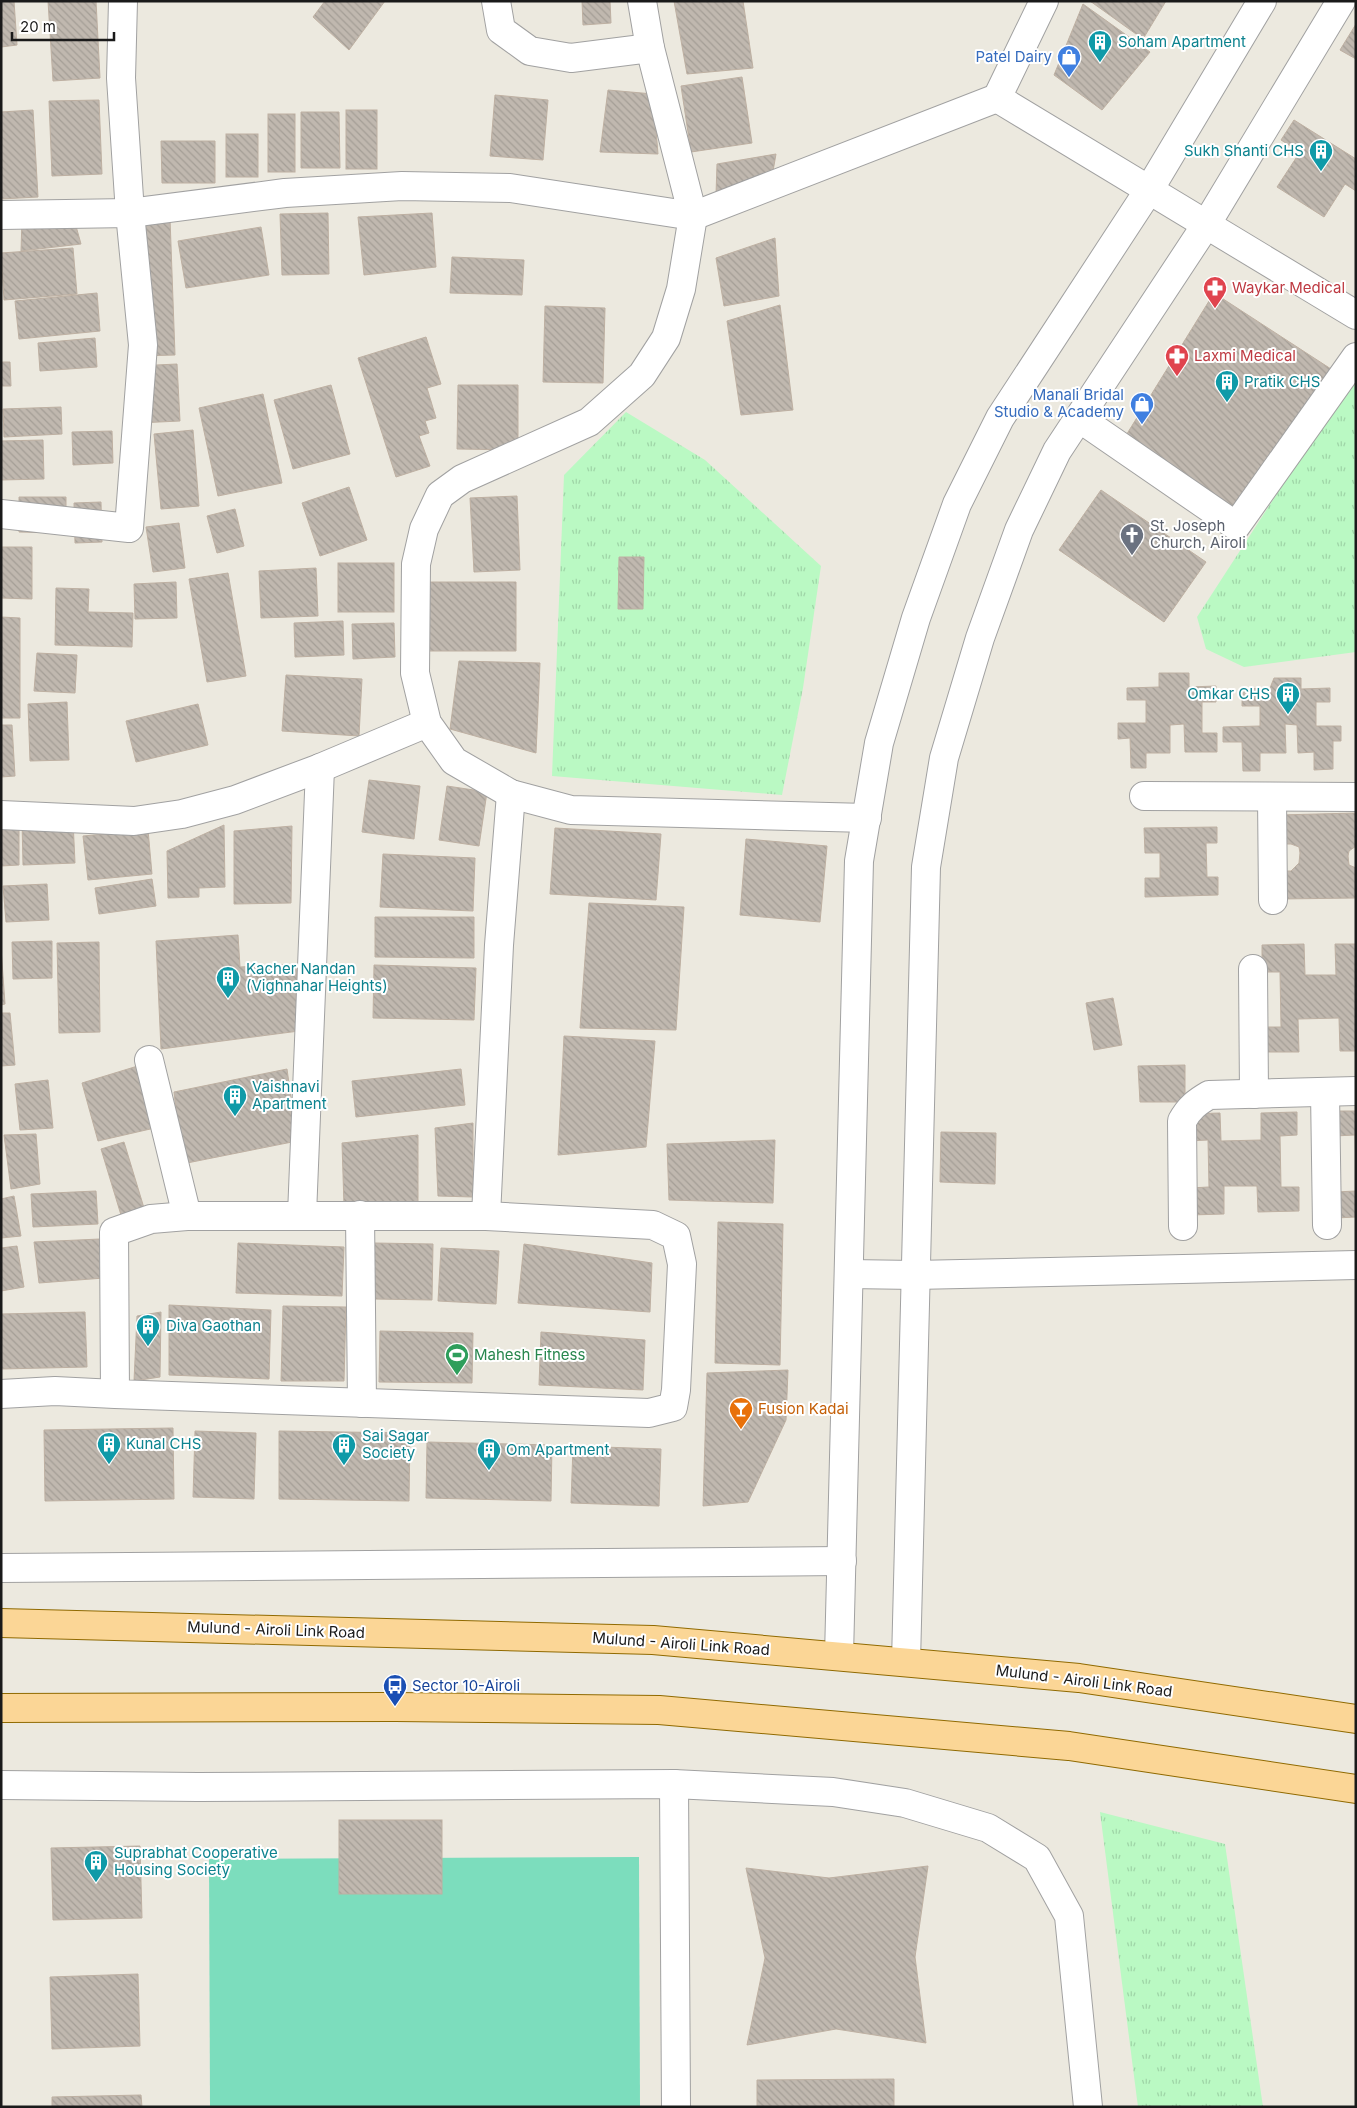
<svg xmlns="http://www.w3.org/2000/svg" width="1357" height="2108" font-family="Inter,sans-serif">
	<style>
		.park { fill: url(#park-tufts) }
		.pitch { fill: #7cddbd }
		.building { fill: url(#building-back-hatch); stroke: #beb0a2 }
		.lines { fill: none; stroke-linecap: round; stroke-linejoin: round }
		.minor-casing { stroke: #a1a1a1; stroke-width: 30 }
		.major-casing { stroke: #906a00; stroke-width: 30 }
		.minor { stroke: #fff; stroke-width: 28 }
		.major { stroke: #fbd696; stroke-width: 28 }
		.labels { text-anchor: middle; stroke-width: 4; stroke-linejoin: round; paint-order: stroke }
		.culture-label { font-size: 15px; fill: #0d838f; stroke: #fff; text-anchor: start }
		.shop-label { font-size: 15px; fill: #366cbe; stroke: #fff; text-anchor: end }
		.health-label { font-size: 15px; fill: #be3a42; stroke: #fff; text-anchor: start }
		.worship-label { font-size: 15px; fill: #5b616d; stroke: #fff; text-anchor: start }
		.leisure-label { font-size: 15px; fill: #27864d; stroke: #fff; text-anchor: start }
		.food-label { font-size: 15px; fill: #c56008; stroke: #fff; text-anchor: start }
		.street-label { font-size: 15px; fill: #1a1a1a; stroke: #fff }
		.transit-label { font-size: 15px; fill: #164399; stroke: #fff; text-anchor: start }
	</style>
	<defs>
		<pattern id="park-tufts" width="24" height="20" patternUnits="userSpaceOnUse" patternTransform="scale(1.25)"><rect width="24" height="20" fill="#baf9c3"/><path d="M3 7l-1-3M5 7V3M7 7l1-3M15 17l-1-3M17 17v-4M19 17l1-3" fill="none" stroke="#9fd5a7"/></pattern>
		<pattern id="building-back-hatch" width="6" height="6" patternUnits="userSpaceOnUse" patternTransform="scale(1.25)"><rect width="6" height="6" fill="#c0b8af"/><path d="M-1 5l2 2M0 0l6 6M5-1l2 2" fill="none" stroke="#a49e96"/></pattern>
	</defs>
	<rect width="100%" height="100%" fill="#ece9df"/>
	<!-- park -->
	<g class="park">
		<polygon points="1350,381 1356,385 1356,652 1244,667 1206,649 1197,617"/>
		<polygon points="626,412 705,460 821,566 803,688 782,795 552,776 564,475"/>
		<polygon points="1100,1812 1225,1844 1263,2107 1138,2107"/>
	</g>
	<!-- pitch -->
	<polygon class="pitch" points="639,1857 640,2107 210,2107 209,1859"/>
	<!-- building -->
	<g class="building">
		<polygon points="1,1 14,1 17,45 1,47"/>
		<polygon points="48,1 96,1 100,78 53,81"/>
		<polygon points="325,1 385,1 349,50 313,17"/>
		<polygon points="582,1 610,1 611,23 583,25"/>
		<polygon points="674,1 743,1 753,68 687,74"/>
		<polygon points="1090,1 1166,1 1143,39"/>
		<polygon points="1083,4 1150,52 1102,110 1054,75"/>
		<polygon points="1356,24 1356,59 1340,50"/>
		<polygon points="742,77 752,143 691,152 681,86"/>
		<polygon points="608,90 653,94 658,154 600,152"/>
		<polygon points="495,95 548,100 543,160 490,156"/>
		<polygon points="99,100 102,174 52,176 49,101"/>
		<polygon points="33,110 38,197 1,199 1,112"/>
		<rect x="346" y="110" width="31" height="59"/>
		<polygon points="301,112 339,112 340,168 301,168"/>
		<rect x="268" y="114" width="27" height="58"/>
		<polygon points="1294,120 1356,159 1356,191 1345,184 1324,217 1277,187 1300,152 1281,140"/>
		<rect x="226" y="134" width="32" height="43"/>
		<polygon points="161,141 215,141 215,183 162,183"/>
		<polygon points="776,154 772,177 716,195 717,164"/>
		<polygon points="328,213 329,274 282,275 280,214"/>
		<polygon points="432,213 436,267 364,275 358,217"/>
		<polygon points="170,218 175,355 138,356 133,219"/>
		<polygon points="22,219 74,219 81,244 21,251"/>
		<polygon points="261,227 269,275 186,288 178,241"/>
		<polygon points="775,238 779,296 724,306 716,258"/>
		<polygon points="73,248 77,294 4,300 1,253"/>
		<polygon points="452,257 524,260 522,295 450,293"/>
		<polygon points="97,293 100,331 19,339 15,301"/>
		<polygon points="1214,293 1331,369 1231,513 1125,437"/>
		<polygon points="780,305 793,410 741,415 727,321"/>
		<polygon points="545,306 605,308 603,383 543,382"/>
		<polygon points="426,337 441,384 427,388 436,418 425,421 429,433 419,436 430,466 396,477 358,358"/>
		<polygon points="95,338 97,367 40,371 38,343"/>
		<polygon points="1,362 10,362 11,386 1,386"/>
		<polygon points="177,364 180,421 138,423 136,366"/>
		<polygon points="331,385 350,454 293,469 274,400"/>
		<polygon points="458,385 518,385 518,450 457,449"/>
		<polygon points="263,394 282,483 218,496 199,408"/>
		<polygon points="61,407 62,434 4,437 3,409"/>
		<polygon points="193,430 199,506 161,509 154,434"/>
		<polygon points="112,431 113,463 73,465 72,432"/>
		<polygon points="43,440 44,479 1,480 1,441"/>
		<polygon points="349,487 367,540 320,556 302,503"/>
		<polygon points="1101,490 1206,562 1164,622 1059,550"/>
		<polygon points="517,496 520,570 474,572 470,498"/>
		<polygon points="19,497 66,497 66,533 19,532"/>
		<polygon points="101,502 102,542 75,543 74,503"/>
		<polygon points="235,509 244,546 217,553 207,516"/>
		<polygon points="179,523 185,568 153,572 146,527"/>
		<polygon points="1,547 32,547 32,599 1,598"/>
		<polygon points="619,557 644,557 643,609 618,609"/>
		<rect x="338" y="563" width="56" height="49"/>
		<polygon points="316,568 318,616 261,618 259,571"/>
		<polygon points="228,573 246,676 207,682 189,579"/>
		<polygon points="176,582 177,618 135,619 134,584"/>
		<polygon points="426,582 516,582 516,651 427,651"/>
		<polygon points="56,588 89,589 88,612 133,613 132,647 55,645"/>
		<polygon points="1,617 20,618 20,718 1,718"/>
		<polygon points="343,621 344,655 295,657 294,623"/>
		<polygon points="394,623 395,657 353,659 352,624"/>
		<polygon points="37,653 77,655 75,693 34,691"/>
		<polygon points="459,661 540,663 536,753 450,729"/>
		<polygon points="1159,673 1189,673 1189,687 1216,686 1216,702 1202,702 1202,733 1217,733 1217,752 1185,752 1184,724 1170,725 1170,753 1146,753 1146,768 1131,768 1130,738 1118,739 1118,723 1146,723 1146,700 1127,700 1127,688 1159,687"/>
		<polygon points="286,675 362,679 359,736 282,731"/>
		<polygon points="1274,678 1301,678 1301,689 1330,688 1330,702 1316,702 1316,726 1341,726 1341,741 1333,741 1333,769 1314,770 1314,752 1298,753 1297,725 1285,724 1286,753 1260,753 1260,771 1243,771 1242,742 1223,742 1223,727 1260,726 1260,706 1242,706 1242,689 1270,688"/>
		<polygon points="67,702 69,760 30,761 28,704"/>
		<polygon points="198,704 208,745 136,762 126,721"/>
		<polygon points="1,725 12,725 15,776 1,777"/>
		<polygon points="369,780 420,786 414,839 362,832"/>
		<polygon points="447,786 487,792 479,846 439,840"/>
		<polygon points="1356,813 1356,846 1349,851 1348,856 1349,865 1356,868 1356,898 1280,899 1279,871 1291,871 1299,863 1300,853 1299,847 1291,844 1279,844 1279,815"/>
		<polygon points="73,821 75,863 23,865 22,822"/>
		<polygon points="224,825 225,887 199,888 199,897 168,898 167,851"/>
		<polygon points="19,826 19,865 1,866 1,827"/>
		<polygon points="292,826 291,903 234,904 234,831"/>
		<polygon points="1217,827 1217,843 1206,843 1207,877 1218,877 1218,895 1145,897 1145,878 1160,878 1160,853 1145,853 1144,828"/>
		<polygon points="555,828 661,834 656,900 550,894"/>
		<polygon points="148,830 152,874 88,880 83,836"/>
		<polygon points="746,839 827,846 820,922 740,915"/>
		<polygon points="383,854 475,858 473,911 380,907"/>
		<polygon points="152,879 156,906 99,914 95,888"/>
		<polygon points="47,884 49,920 6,922 3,886"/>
		<polygon points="589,903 684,907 676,1030 580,1028"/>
		<polygon points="375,917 474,917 474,958 375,957"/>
		<polygon points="238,935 240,967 296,964 299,1031 161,1049 156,941"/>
		<polygon points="52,941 52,978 13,979 12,942"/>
		<polygon points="99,942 100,1032 59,1033 57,943"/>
		<polygon points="1304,944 1305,975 1336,975 1335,944 1356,944 1356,1051 1340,1051 1339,1018 1298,1019 1299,1052 1260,1052 1260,1027 1281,1027 1280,972 1262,972 1262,945"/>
		<polygon points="1,948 5,1004 1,1005"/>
		<polygon points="374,965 476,968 474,1020 373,1018"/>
		<polygon points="1113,998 1122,1045 1094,1050 1086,1003"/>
		<polygon points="1,1013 10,1013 15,1065 1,1066"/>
		<polygon points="564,1036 655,1041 646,1147 558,1155"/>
		<polygon points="141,1065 159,1127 98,1141 82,1083"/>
		<polygon points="1185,1065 1185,1102 1140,1102 1138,1066"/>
		<polygon points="287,1069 297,1141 182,1164 174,1092"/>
		<polygon points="461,1069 465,1105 356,1117 352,1081"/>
		<polygon points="48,1080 53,1128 20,1130 15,1084"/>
		<polygon points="1333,1111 1356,1111 1356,1171 1355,1135 1334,1136"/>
		<polygon points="1297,1112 1297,1135 1280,1136 1281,1187 1299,1187 1299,1211 1258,1212 1257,1186 1224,1186 1224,1214 1190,1215 1189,1188 1209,1187 1208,1140 1188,1141 1187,1114 1220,1113 1221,1141 1261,1140 1261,1113"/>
		<polygon points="473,1123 473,1197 438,1196 435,1128"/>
		<polygon points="941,1132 996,1133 995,1184 940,1182"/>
		<polygon points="36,1134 40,1184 11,1189 4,1135"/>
		<polygon points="418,1135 418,1202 344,1206 342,1143"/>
		<polygon points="775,1140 773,1203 669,1200 667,1144"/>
		<polygon points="124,1142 144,1208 121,1215 101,1149"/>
		<polygon points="96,1191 98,1224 33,1227 31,1194"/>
		<polygon points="1356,1191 1356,1217 1335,1218 1335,1192"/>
		<polygon points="14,1196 21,1236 1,1238 1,1199"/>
		<polygon points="718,1222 783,1224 780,1365 715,1363"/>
		<polygon points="100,1239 104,1278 39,1283 34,1242"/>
		<polygon points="238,1243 344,1247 342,1296 236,1293"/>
		<polygon points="374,1243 433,1244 432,1300 374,1299"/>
		<polygon points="524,1244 652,1263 650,1312 518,1303"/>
		<polygon points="17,1246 24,1287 1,1291 1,1248"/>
		<polygon points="441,1248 499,1251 496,1304 438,1301"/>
		<polygon points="169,1305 271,1310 269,1379 169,1375"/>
		<polygon points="283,1306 346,1307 344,1381 281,1381"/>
		<polygon points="85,1312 87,1367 1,1369 1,1314"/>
		<polygon points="161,1312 160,1377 134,1381 137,1316"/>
		<polygon points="380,1331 473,1333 472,1383 379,1382"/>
		<polygon points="541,1332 645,1340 643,1390 539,1385"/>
		<polygon points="788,1370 786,1420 748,1502 703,1506 707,1373"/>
		<polygon points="173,1428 174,1499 45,1501 44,1430"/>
		<polygon points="195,1431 256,1433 254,1499 193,1497"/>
		<polygon points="279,1431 410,1433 409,1501 279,1499"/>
		<polygon points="427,1442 552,1445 551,1501 426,1498"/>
		<polygon points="573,1446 661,1449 659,1506 571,1503"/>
		<rect x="339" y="1820" width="103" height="74"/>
		<polygon points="140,1846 142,1918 53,1920 51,1848"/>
		<polygon points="928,1866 915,1957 926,2043 836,2029 747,2045 765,1958 746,1868 829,1878"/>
		<polygon points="138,1974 140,2046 52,2049 50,1977"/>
		<polygon points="894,2079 894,2107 757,2107 757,2080"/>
		<polygon points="141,2095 142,2107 52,2107 52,2097"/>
	</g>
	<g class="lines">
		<!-- minor casing -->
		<g class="minor-casing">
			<g id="minor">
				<polyline points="123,1 121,78 130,213 285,193 402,186 510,188 693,216 997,98 1044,1"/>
				<polyline points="496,1 501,30 530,51 571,58 650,48"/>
				<polyline points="642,1 650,48 693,216 681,289 666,338 642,375 589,422 462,479 440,495 424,529 416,564 415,673 427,723 454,761 511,794 571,810 867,818"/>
				<polyline points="997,98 1356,315"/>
				<polyline points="1,215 130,213 143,345 129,528 1,514"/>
				<polyline points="1079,418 1236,526 1356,357"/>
				<polyline points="1144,796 1356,797"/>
				<polyline points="1272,797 1273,900"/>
				<polyline points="1,815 134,821 182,814 235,800 320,768 427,723"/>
				<polyline points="1253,969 1254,1094"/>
				<polyline points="149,1060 187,1216"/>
				<polyline points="1325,1092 1327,1225"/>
				<polyline points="302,1215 320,768"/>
				<polyline points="360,1215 362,1403"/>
				<polyline points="486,1216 499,945 511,794"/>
				<path d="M1183,1226L1182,1121C1189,1108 1197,1102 1209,1095L1356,1091"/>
				<polyline points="849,1274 915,1275 1356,1265"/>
				<polyline points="1,1394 55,1391 115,1394 649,1413 673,1407 676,1390 682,1264 676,1236 653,1225 486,1216 187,1216 151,1219 114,1232 115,1394"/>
				<polyline points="1,1568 842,1561"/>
				<polyline points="839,1656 859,861 879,743 916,618 957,504 1000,418 1149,190 1262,1"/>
				<polyline points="906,1662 926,867 944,758 980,638 1019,530 1057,451 1206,225 1341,1"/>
				<polyline points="674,1784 676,2107"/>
				<polyline points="1,1785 198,1787 674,1784 833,1792 905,1803 988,1828 1037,1858 1069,1916 1088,2107"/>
			</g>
		</g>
		<!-- major casing -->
		<g class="major-casing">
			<g id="major">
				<polyline points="1,1623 653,1640 1079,1678 1356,1719"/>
				<polyline points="1,1708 395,1707 659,1710 1069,1746 1356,1789"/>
			</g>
		</g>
		<!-- minor -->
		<use href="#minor" class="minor"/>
		<!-- major -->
		<use href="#major" class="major"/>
	</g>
	<!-- icons -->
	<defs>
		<g id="building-pin" transform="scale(1.25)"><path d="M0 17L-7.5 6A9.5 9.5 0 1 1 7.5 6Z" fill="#0f9aa8" stroke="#fff"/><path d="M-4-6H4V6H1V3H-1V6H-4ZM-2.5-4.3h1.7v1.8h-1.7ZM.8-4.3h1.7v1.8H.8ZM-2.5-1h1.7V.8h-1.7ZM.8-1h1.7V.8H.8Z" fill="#fff"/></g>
		<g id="shop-pin" transform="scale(1.25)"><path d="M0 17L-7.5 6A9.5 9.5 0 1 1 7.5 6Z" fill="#3f7fe0" stroke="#fff"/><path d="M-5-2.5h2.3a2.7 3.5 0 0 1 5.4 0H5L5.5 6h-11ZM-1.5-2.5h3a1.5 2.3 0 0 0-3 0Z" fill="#fff"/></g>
		<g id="pharmacy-pin" transform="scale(1.25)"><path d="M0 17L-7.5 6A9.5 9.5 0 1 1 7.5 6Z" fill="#e0444e" stroke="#fff"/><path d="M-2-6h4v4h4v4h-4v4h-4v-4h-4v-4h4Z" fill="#fff"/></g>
		<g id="church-pin" transform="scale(1.25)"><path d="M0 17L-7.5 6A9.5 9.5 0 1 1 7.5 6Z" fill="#6b7280" stroke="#fff"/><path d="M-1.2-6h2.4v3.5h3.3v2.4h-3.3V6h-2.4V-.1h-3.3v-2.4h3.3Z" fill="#fff"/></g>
		<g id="stadium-pin" transform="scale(1.25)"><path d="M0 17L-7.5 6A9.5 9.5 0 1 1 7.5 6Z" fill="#2e9e5b" stroke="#fff"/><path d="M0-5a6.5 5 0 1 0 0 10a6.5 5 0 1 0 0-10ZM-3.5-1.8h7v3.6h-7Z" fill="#fff"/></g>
		<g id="bar-pin" transform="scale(1.25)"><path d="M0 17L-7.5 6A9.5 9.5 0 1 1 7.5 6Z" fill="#e8710a" stroke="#fff"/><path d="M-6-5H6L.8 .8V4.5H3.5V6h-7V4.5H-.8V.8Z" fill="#fff"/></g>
		<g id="bus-pin" transform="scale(1.25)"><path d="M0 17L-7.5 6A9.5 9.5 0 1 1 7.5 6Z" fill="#1a4fb4" stroke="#fff"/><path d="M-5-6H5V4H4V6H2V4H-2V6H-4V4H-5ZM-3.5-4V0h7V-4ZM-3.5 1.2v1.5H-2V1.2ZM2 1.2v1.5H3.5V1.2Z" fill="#fff"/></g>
	</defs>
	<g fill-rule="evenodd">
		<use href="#building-pin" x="1100" y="42"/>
		<use href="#shop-pin" x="1069" y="57"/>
		<use href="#building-pin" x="1321" y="151"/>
		<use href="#pharmacy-pin" x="1215" y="288"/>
		<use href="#pharmacy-pin" x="1177" y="356"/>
		<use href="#building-pin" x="1227" y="382"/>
		<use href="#shop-pin" x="1142" y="404"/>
		<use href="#church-pin" x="1132" y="535"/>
		<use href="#building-pin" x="1288" y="694"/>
		<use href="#building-pin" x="228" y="978"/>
		<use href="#building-pin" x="235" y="1096"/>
		<use href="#building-pin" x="148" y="1326"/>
		<use href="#stadium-pin" x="457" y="1355"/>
		<use href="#bar-pin" x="741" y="1409"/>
		<use href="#building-pin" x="109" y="1444"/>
		<use href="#building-pin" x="344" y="1445"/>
		<use href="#building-pin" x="489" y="1450"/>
		<use href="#bus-pin" x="395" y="1686"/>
		<use href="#building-pin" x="96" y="1862"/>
	</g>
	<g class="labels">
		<!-- culture labels -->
		<g class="culture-label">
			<text x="1118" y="47">Soham Apartment</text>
			<text x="1304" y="156" text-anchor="end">Sukh Shanti CHS</text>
			<text x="1244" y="387">Pratik CHS</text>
			<text x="1270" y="699" text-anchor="end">Omkar CHS</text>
			<text x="246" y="974">Kacher Nandan<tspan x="246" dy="17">(Vighnahar Heights)</tspan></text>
			<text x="252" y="1092">Vaishnavi<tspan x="252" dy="17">Apartment</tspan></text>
			<text x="166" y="1331">Diva Gaothan</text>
			<text x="362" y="1441">Sai Sagar<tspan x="362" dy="17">Society</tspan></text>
			<text x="126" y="1449">Kunal CHS</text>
			<text x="506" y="1455">Om Apartment</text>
			<text x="114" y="1858">Suprabhat Cooperative<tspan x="114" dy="17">Housing Society</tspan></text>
		</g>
		<!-- shop labels -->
		<g class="shop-label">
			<text x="1052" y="62">Patel Dairy</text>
			<text x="1124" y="400">Manali Bridal<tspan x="1124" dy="17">Studio &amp; Academy</tspan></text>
		</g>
		<!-- health labels -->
		<g class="health-label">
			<text x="1232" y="293">Waykar Medical</text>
			<text x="1194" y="361">Laxmi Medical</text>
		</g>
		<!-- worship labels -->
		<g class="worship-label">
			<text x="1150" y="531">St. Joseph<tspan x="1150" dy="17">Church, Airoli</tspan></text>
		</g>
		<!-- leisure labels -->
		<g class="leisure-label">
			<text x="474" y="1360">Mahesh Fitness</text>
		</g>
		<!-- food labels -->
		<g class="food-label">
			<text x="758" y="1414">Fusion Kadai</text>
		</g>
		<!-- street labels -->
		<g class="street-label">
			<text transform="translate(276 1630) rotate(2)" y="5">Mulund - Airoli Link Road</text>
			<text transform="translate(681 1644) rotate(4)" y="5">Mulund - Airoli Link Road</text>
			<text transform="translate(1084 1681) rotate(7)" y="5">Mulund - Airoli Link Road</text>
		</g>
		<!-- transit labels -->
		<g class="transit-label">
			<text x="412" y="1691">Sector 10-Airoli</text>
		</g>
	</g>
	<!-- border -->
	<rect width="1357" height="2108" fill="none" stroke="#1a1a1a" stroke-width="5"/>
	<!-- scale -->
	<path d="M12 32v8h102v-8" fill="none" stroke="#1a1a1a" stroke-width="2.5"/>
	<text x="20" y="32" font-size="15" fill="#1a1a1a" stroke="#ffffff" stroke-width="4" paint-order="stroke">20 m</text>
</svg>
